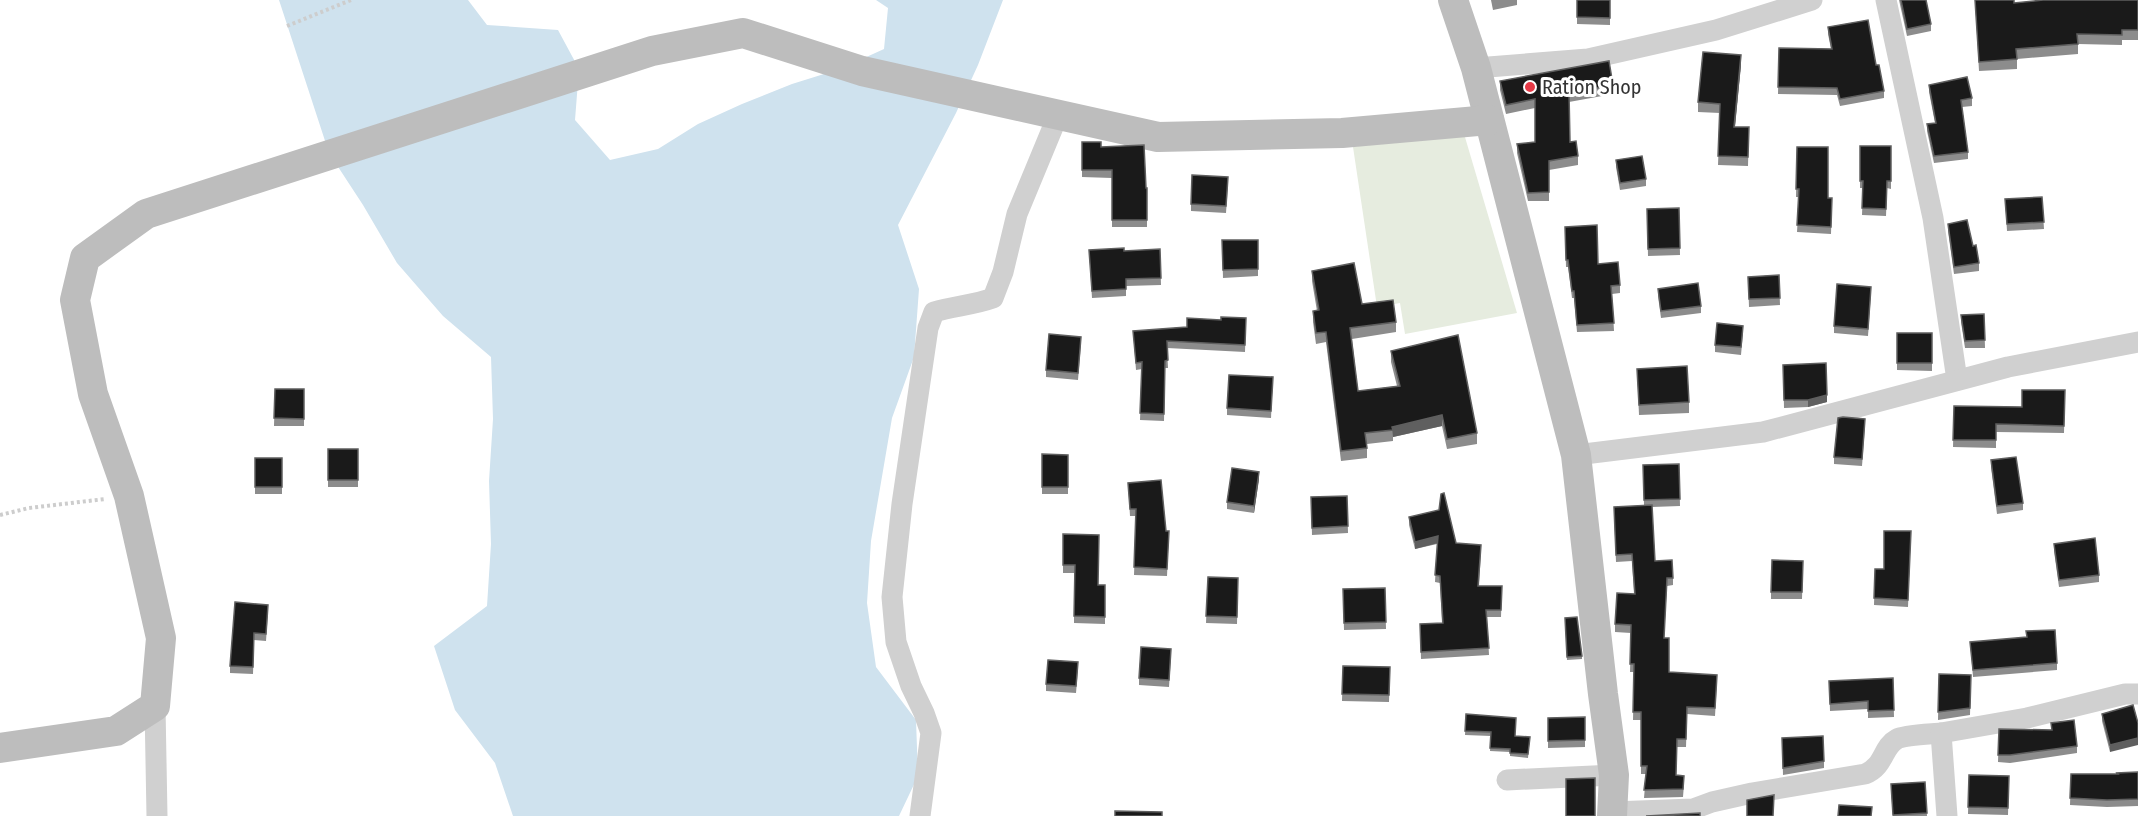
<svg xmlns="http://www.w3.org/2000/svg" width="2138" height="816" font-family="'Fira Sans Condensed',sans-serif">
	<style>
		.green { fill: #e6ecdf }
		.water { fill: #cfe2ee }
		.lines { fill: none; stroke-linecap: round; stroke-linejoin: round }
		.path { stroke: #cdcdcd; stroke-width: 4; stroke-dasharray: 3 3; stroke-linecap: butt }
		.street { stroke: #d0d0d0; stroke-width: 21 }
		.secondary { stroke: #bdbdbd; stroke-width: 30 }
		.wall { fill: #8c8c8c }
		.shaded-wall { fill: #5f5f5f }
		.building { fill: #1a1a1a; stroke: #5f5f5f; stroke-width: 1.5 }
		.poi-dot { fill: #e63946; stroke: #fff; stroke-width: 2 }
		.labels { text-anchor: middle; stroke-width: 6; stroke-linejoin: round; paint-order: stroke }
		.poi-label { font-size: 20px; fill: #333; stroke: #fff; text-anchor: start }
	</style>
	<rect width="100%" height="100%" fill="#fff"/>
	<!-- green -->
	<polygon class="green" points="1462,127 1517,313 1405,334 1400,303 1377,307 1353,147"/>
	<!-- water -->
	<polygon class="water" points="279,0 468,0 487,25 558,30 579,69 575,120 610,160 658,149 698,124 742,104 792,84 840,69 884,49 888,8 876,0 1003,0 978,65 956,113 898,225 919,289 914,357 892,418 871,541 867,603 876,667 916,720 918,776 899,816 513,816 495,763 455,710 434,646 487,606 491,544 489,481 493,419 491,357 443,316 397,263 363,205 329,153"/>
	<g class="lines">
		<!-- path -->
		<g class="path">
			<polyline points="287,26 351,0"/>
			<polyline points="0,515 29,508 105,499"/>
		</g>
		<!-- street -->
		<g class="street">
			<polyline points="1886,0 1933,218 1957,380"/>
			<polyline points="1476,68 1588,59 1716,30 1812,0"/>
			<polyline points="1576,455 1763,432 2008,367 2138,342"/>
			<polyline points="155,706 157,816"/>
			<polyline points="1507,780 1614,775"/>
			<path d="M1612,812L1693,809L1712,802L1752,793L1865,774C1885,766 1882,747 1897,739C1904,735 1932,734 1941,733"/>
			<path d="M920,816L931,733L924,713L911,686L896,642L892,597L902,504L928,328L934,312C954,306 974,305 993,298L1003,272L1017,214L1058,115"/>
			<polyline points="1947,816 1941,733 2027,718 2125,694 2138,694"/>
		</g>
		<!-- secondary -->
		<g class="secondary">
			<polyline points="1453,0 1476,68 1576,455 1603,694 1614,775 1612,816"/>
			<polyline points="0,748 116,731 155,706 161,638 129,496 93,394 75,300 85,258 146,214 652,51 743,33 862,71 1158,137 1342,133 1489,120"/>
		</g>
	</g>
	<!-- wall -->
	<g class="wall">
		<polygon points="1491,0 1517,0 1517,5 1493,10"/>
		<polygon points="1577,0 1610,0 1610,25 1577,24"/>
		<polygon points="1899,0 1926,0 1931,24 1931,31 1907,36"/>
		<polygon points="1975,0 2014,3 2138,0 2138,40 2122,40 2122,45 2078,44 2078,54 2017,59 2017,69 1979,71"/>
		<polygon points="1828,27 1876,65 1884,91 1884,98 1840,106 1837,95 1778,94 1779,48 1831,49 1828,34"/>
		<polygon points="1741,65 1735,127 1749,127 1748,166 1718,165 1720,113 1698,112 1698,102"/>
		<polygon points="1500,81 1613,85 1613,94 1569,102 1570,142 1578,156 1578,165 1549,170 1549,201 1528,201 1517,153 1517,144 1535,142 1535,108 1506,114 1500,90"/>
		<polygon points="1929,85 1972,98 1972,106 1962,107 1968,152 1968,159 1934,163 1927,131 1927,124 1935,123 1929,92"/>
		<polygon points="1082,142 1101,147 1146,188 1147,188 1147,227 1112,227 1112,178 1082,177"/>
		<polygon points="1860,146 1891,146 1891,189 1887,188 1886,216 1862,215 1863,188 1860,188"/>
		<polygon points="1797,147 1828,198 1832,198 1831,234 1797,232 1799,197 1796,197"/>
		<polygon points="1616,160 1646,179 1646,186 1620,190 1616,167"/>
		<polygon points="1228,184 1226,213 1191,211 1191,204"/>
		<polygon points="2042,197 2044,229 2007,231 2005,199"/>
		<polygon points="1679,208 1680,255 1648,256 1647,209"/>
		<polygon points="1948,224 1973,246 1979,263 1979,271 1954,274 1948,231"/>
		<polygon points="1565,227 1598,264 1620,285 1620,293 1612,294 1614,331 1577,332 1574,298 1572,298 1568,267 1566,267"/>
		<polygon points="1222,240 1258,240 1258,276 1223,278"/>
		<polygon points="1160,249 1161,285 1126,286 1126,296 1092,298 1089,250 1124,251"/>
		<polygon points="1312,271 1362,304 1396,322 1396,332 1352,339 1358,391 1397,386 1391,362 1391,351 1477,433 1477,444 1447,449 1442,426 1393,437 1393,441 1367,444 1367,458 1341,461 1326,342 1316,344 1313,322 1313,311 1317,311 1312,281"/>
		<polygon points="1779,275 1780,305 1749,307 1748,277"/>
		<polygon points="1658,289 1701,306 1701,313 1661,318 1658,296"/>
		<polygon points="1871,294 1868,336 1834,333 1834,326"/>
		<polygon points="1984,314 1985,348 1965,348 1961,322 1961,315"/>
		<polygon points="1246,318 1245,352 1167,348 1168,368 1165,368 1164,421 1140,420 1142,369 1136,370 1133,331 1187,327 1221,320"/>
		<polygon points="1743,333 1741,355 1715,352 1715,345"/>
		<polygon points="1897,333 1932,333 1932,371 1897,370"/>
		<polygon points="1081,344 1078,380 1046,377 1046,370"/>
		<polygon points="1783,365 1827,402 1808,407 1784,408"/>
		<polygon points="1637,369 1689,402 1689,413 1639,415"/>
		<polygon points="1273,377 1271,418 1227,415 1227,408"/>
		<polygon points="275,389 304,389 304,426 274,426"/>
		<polygon points="2065,390 2064,433 1996,432 1996,448 1953,447 1954,406 2022,407"/>
		<polygon points="1865,426 1862,466 1834,464 1834,457"/>
		<rect x="328" y="449" width="30" height="38"/>
		<polygon points="1042,454 1068,455 1068,494 1042,494"/>
		<rect x="255" y="458" width="27" height="36"/>
		<polygon points="1991,460 2023,503 2023,510 1997,514 1991,467"/>
		<polygon points="1679,464 1680,506 1652,507 1655,561 1673,578 1673,585 1667,586 1664,638 1669,672 1717,682 1715,716 1687,714 1686,747 1677,747 1676,775 1684,784 1683,797 1644,798 1646,774 1641,774 1641,720 1633,720 1634,672 1630,672 1631,633 1615,632 1615,624 1634,594 1632,561 1616,562 1614,514 1644,505 1643,465"/>
		<polygon points="1259,479 1254,513 1227,509 1227,502"/>
		<polygon points="1128,483 1166,531 1169,531 1167,576 1134,575 1136,516 1130,516"/>
		<polygon points="1347,496 1348,533 1312,535 1311,497"/>
		<polygon points="1409,517 1456,543 1481,552 1479,586 1502,586 1501,617 1487,617 1489,655 1421,659 1420,624 1442,623 1440,583 1435,582 1437,544 1415,549 1409,525"/>
		<polygon points="1911,531 1908,607 1874,605 1875,569 1884,569"/>
		<polygon points="1063,534 1098,585 1105,585 1105,624 1074,623 1074,573 1063,573"/>
		<polygon points="2054,544 2099,575 2099,582 2059,587 2054,551"/>
		<polygon points="1803,561 1802,599 1771,599 1771,592"/>
		<polygon points="1208,577 1238,578 1237,624 1206,623"/>
		<polygon points="1385,588 1386,629 1344,630 1343,589"/>
		<polygon points="268,612 266,641 254,640 253,674 230,673 230,666"/>
		<polygon points="1565,618 1582,656 1582,659 1567,660"/>
		<polygon points="1970,642 2057,663 2057,670 1973,677"/>
		<polygon points="1171,656 1169,687 1139,685 1139,678"/>
		<polygon points="1343,666 1390,667 1389,702 1342,701"/>
		<polygon points="1078,669 1076,693 1046,691 1046,684"/>
		<polygon points="1939,674 1971,675 1970,715 1938,720"/>
		<polygon points="1893,678 1894,717 1868,718 1868,709 1830,711 1829,681"/>
		<polygon points="2133,705 2110,752 2102,721 2102,714"/>
		<polygon points="1466,714 1516,736 1530,737 1528,758 1510,756 1510,752 1490,751 1491,736 1465,735"/>
		<polygon points="1585,717 1585,747 1548,748 1548,718"/>
		<polygon points="2051,723 2077,746 2077,753 2010,763 1998,762 1999,729 2051,730"/>
		<polygon points="1782,738 1824,761 1824,768 1783,775"/>
		<polygon points="2138,772 2138,806 2107,807 2070,805 2071,774 2117,774"/>
		<polygon points="1969,775 2009,776 2008,815 1968,814"/>
		<polygon points="1925,782 1927,816 1893,816 1891,791"/>
	</g>
	<!-- shaded-wall -->
	<g class="shaded-wall">
		<polygon points="1741,55 1741,65 1734,136 1734,127"/>
		<polygon points="1827,395 1827,402 1808,407 1808,400"/>
		<polygon points="1442,415 1442,426 1393,437 1392,427"/>
		<polygon points="1259,472 1259,479 1254,513 1254,506"/>
		<polygon points="1438,536 1438,543 1415,549 1415,542"/>
		<polygon points="2138,738 2138,745 2110,752 2110,745"/>
	</g>
	<!-- building -->
	<g class="building">
		<polygon points="1577,0 1610,0 1610,18 1577,17"/>
		<polygon points="1901,0 1926,0 1931,24 1907,29"/>
		<polygon points="1975,0 2014,0 2014,3 2043,0 2138,0 2138,30 2122,30 2122,35 2077,34 2078,44 2016,49 2017,59 1979,62"/>
		<polygon points="1868,20 1876,65 1879,65 1884,91 1840,99 1837,88 1778,87 1779,48 1832,49 1828,27"/>
		<polygon points="1703,52 1741,55 1734,127 1749,127 1748,157 1718,156 1720,104 1698,102"/>
		<polygon points="1609,61 1613,85 1569,93 1570,142 1576,141 1578,156 1549,161 1549,192 1528,193 1517,144 1535,142 1535,99 1506,105 1500,81"/>
		<polygon points="1967,77 1972,98 1961,100 1968,152 1934,156 1927,124 1936,123 1929,85"/>
		<polygon points="1082,142 1101,142 1101,147 1144,145 1146,188 1147,188 1147,220 1112,220 1112,170 1082,170"/>
		<polygon points="1860,146 1891,146 1891,181 1887,181 1886,209 1862,208 1863,181 1860,181"/>
		<polygon points="1797,147 1828,147 1828,198 1832,198 1831,227 1797,225 1799,189 1796,189"/>
		<polygon points="1642,156 1646,179 1620,183 1616,160"/>
		<polygon points="1192,175 1228,177 1226,206 1191,204"/>
		<polygon points="2042,197 2044,222 2007,224 2005,199"/>
		<polygon points="1679,208 1680,248 1648,249 1647,209"/>
		<polygon points="1967,220 1973,246 1976,245 1979,263 1954,267 1948,224"/>
		<polygon points="1597,225 1598,264 1618,262 1620,285 1611,286 1614,323 1577,325 1574,291 1572,291 1568,260 1566,260 1565,227"/>
		<polygon points="1222,240 1258,240 1258,269 1223,270"/>
		<polygon points="1124,248 1124,251 1160,249 1161,278 1126,279 1126,289 1092,291 1089,250"/>
		<polygon points="1354,263 1362,304 1393,300 1396,322 1350,328 1358,391 1400,386 1391,351 1458,335 1477,433 1447,439 1442,415 1392,427 1393,430 1365,433 1367,448 1341,451 1326,332 1316,333 1313,311 1319,310 1312,271"/>
		<polygon points="1779,275 1780,298 1749,299 1748,277"/>
		<polygon points="1698,283 1701,306 1661,311 1658,289"/>
		<polygon points="1837,284 1871,287 1868,329 1834,326"/>
		<polygon points="1984,314 1985,340 1965,341 1961,315"/>
		<polygon points="1221,317 1246,318 1245,345 1167,341 1168,360 1165,361 1164,414 1140,413 1142,362 1136,363 1133,331 1187,327 1187,318 1221,320"/>
		<polygon points="1717,323 1743,326 1741,347 1715,345"/>
		<rect x="1897" y="333" width="35" height="30"/>
		<polygon points="1049,334 1081,337 1078,373 1046,370"/>
		<polygon points="1826,363 1827,395 1808,400 1784,400 1783,365"/>
		<polygon points="1687,366 1689,402 1639,405 1637,369"/>
		<polygon points="1229,375 1273,377 1271,411 1227,408"/>
		<polygon points="275,389 304,389 304,419 274,418"/>
		<polygon points="2022,390 2065,390 2064,426 1996,424 1996,440 1953,440 1954,406 2022,407"/>
		<polygon points="1843,417 1865,419 1862,459 1834,457 1838,418"/>
		<rect x="328" y="449" width="30" height="31"/>
		<polygon points="1042,454 1068,455 1068,487 1042,487"/>
		<polygon points="2016,457 2023,503 1997,506 1991,460"/>
		<rect x="255" y="458" width="27" height="29"/>
		<polygon points="1679,464 1680,499 1644,500 1643,465"/>
		<polygon points="1232,468 1259,472 1254,506 1227,502"/>
		<polygon points="1161,480 1166,531 1169,531 1167,569 1134,567 1136,509 1130,509 1128,483"/>
		<polygon points="1444,493 1456,543 1481,545 1478,586 1502,586 1501,610 1486,610 1489,648 1421,652 1420,624 1443,623 1440,576 1435,575 1438,536 1415,542 1409,517 1439,510 1441,494"/>
		<polygon points="1347,496 1348,526 1312,528 1311,497"/>
		<polygon points="1652,505 1655,561 1672,560 1673,578 1667,578 1664,638 1669,638 1669,672 1717,675 1715,708 1687,707 1686,739 1677,739 1676,775 1684,776 1683,789 1644,790 1647,766 1641,766 1641,712 1633,712 1634,664 1630,664 1631,625 1615,624 1617,593 1635,594 1632,554 1616,555 1614,507"/>
		<polygon points="1884,531 1911,531 1908,600 1874,598 1875,569 1884,569"/>
		<polygon points="1063,534 1099,535 1098,585 1105,585 1105,617 1074,616 1075,565 1063,565"/>
		<polygon points="2095,538 2099,575 2059,580 2054,544"/>
		<polygon points="1772,560 1803,561 1802,592 1771,592"/>
		<polygon points="1208,577 1238,578 1237,617 1206,616"/>
		<polygon points="1385,588 1386,622 1344,623 1343,589"/>
		<polygon points="235,602 268,605 266,634 254,633 253,667 230,666"/>
		<polygon points="1577,617 1582,656 1567,657 1565,618"/>
		<polygon points="2055,630 2057,663 1973,670 1970,642 2027,637 2026,631"/>
		<polygon points="1141,647 1171,649 1169,680 1139,678"/>
		<polygon points="1048,660 1078,662 1076,686 1046,684"/>
		<polygon points="1343,666 1390,667 1389,695 1342,694"/>
		<polygon points="1939,674 1971,675 1970,708 1938,712"/>
		<polygon points="1893,678 1894,710 1868,711 1868,701 1830,704 1829,681"/>
		<polygon points="2133,705 2138,723 2138,738 2110,745 2102,714"/>
		<polygon points="1466,714 1516,718 1515,736 1530,737 1528,754 1510,753 1510,749 1490,748 1491,732 1465,731"/>
		<polygon points="1585,717 1585,740 1548,741 1548,718"/>
		<polygon points="2074,720 2077,746 2010,755 1998,755 1999,729 2052,730 2051,723"/>
		<polygon points="1823,736 1824,761 1783,768 1782,738"/>
		<polygon points="2138,772 2138,799 2107,800 2070,798 2071,774 2118,774 2117,773"/>
		<polygon points="1969,775 2009,776 2008,808 1968,807"/>
		<polygon points="1595,778 1595,816 1566,816 1566,779"/>
		<polygon points="1925,782 1927,813 1893,815 1891,784"/>
		<polygon points="1774,795 1773,816 1747,816 1747,800"/>
		<polygon points="1839,805 1872,807 1871,816 1838,816"/>
		<polygon points="1115,811 1162,812 1162,816 1115,816"/>
		<polygon points="1700,813 1700,816 1646,816"/>
	</g>
	<!-- markers -->
	<circle class="poi-dot" cx="1530" cy="87" r="6"/>
	<g class="labels">
		<!-- poi labels -->
		<g class="poi-label">
			<text x="1542" y="94">Ration Shop</text>
		</g>
	</g>
</svg>
